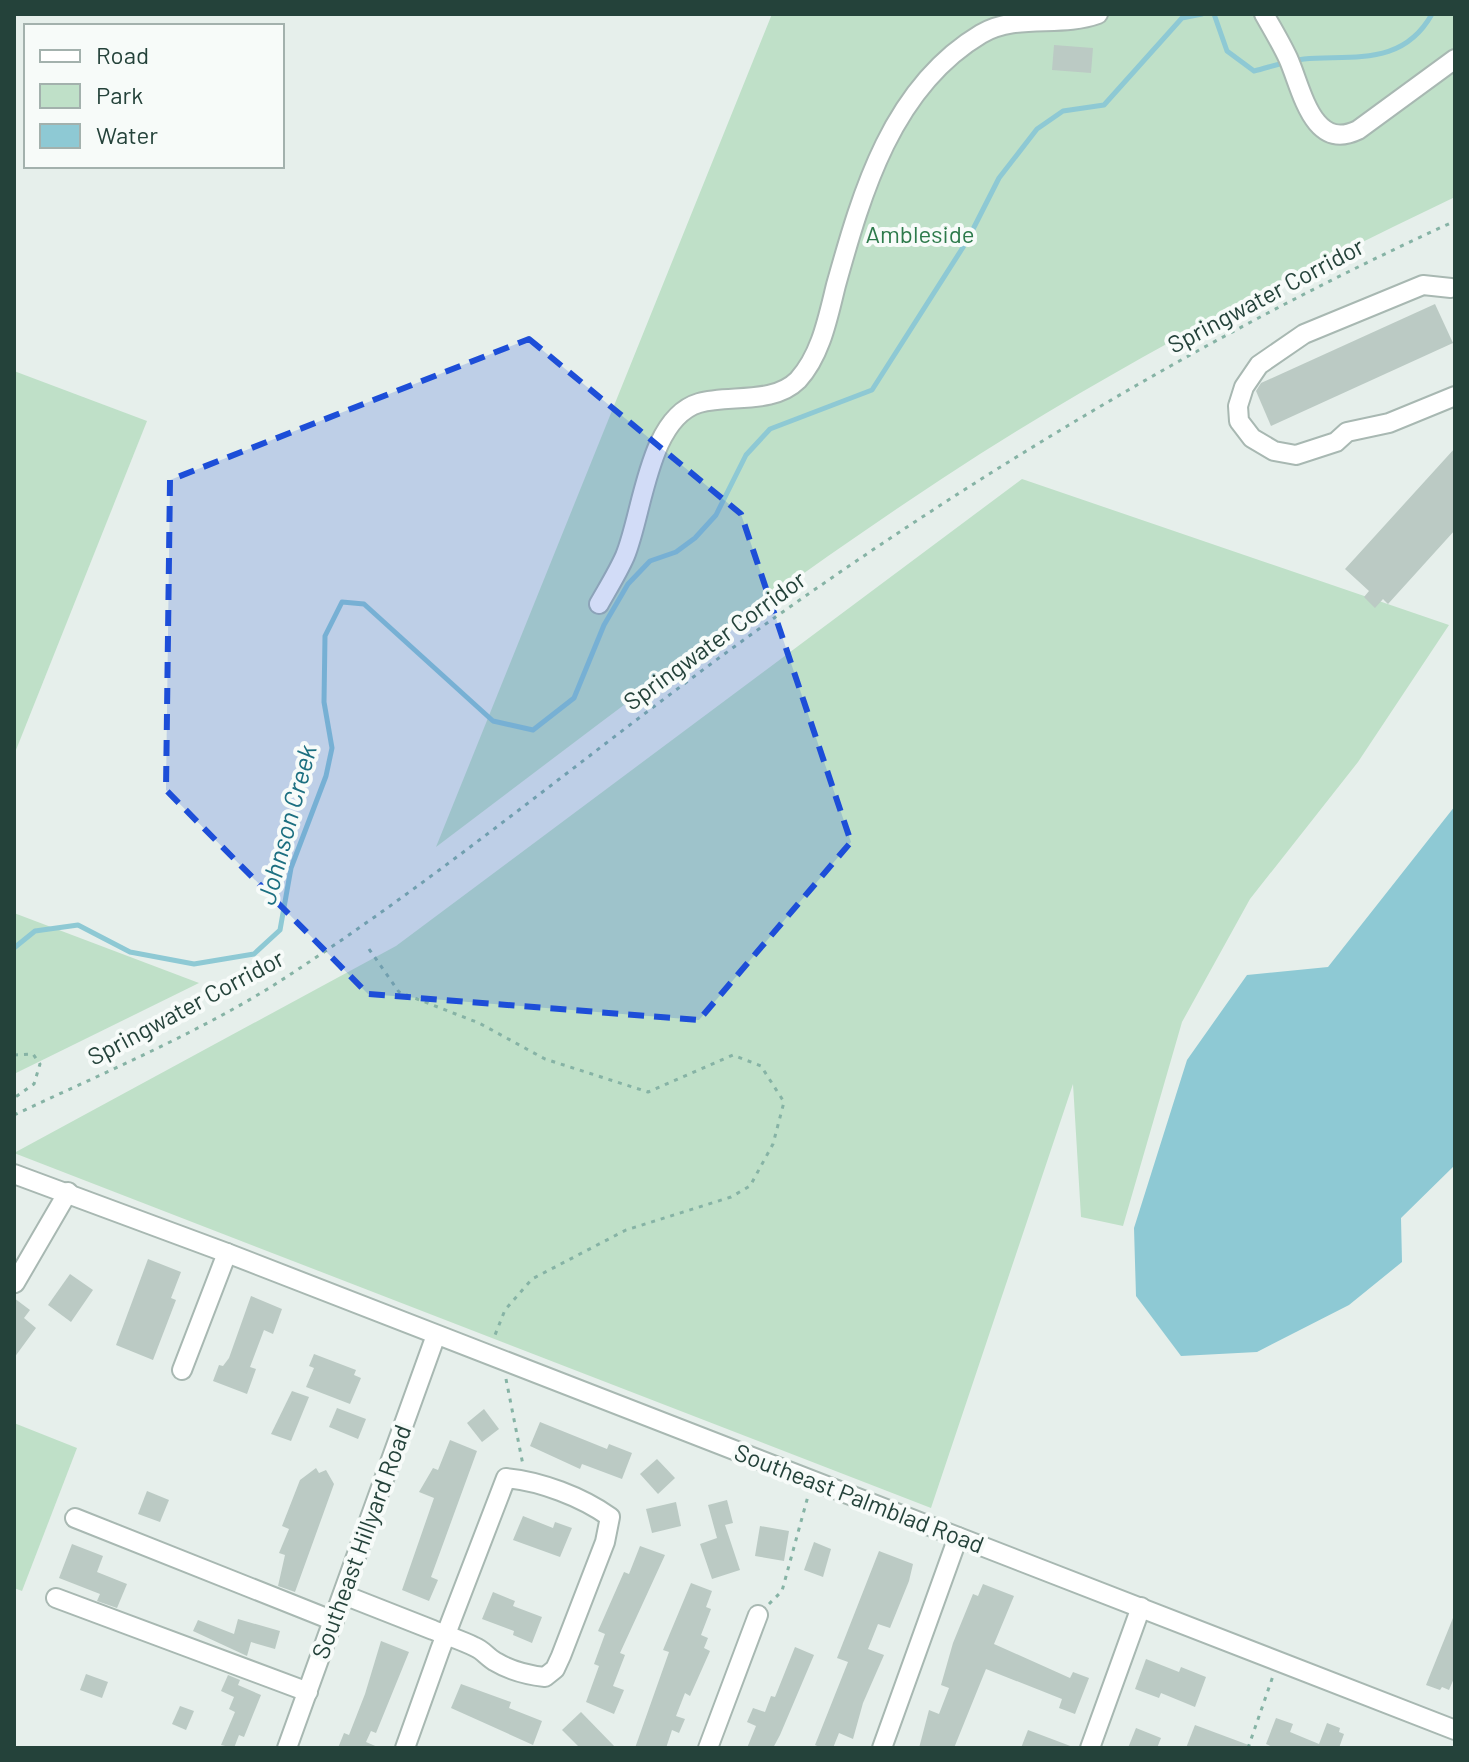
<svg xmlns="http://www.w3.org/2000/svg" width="1469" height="1762" font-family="Barlow,sans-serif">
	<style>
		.green { fill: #bfe0c8 }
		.water { fill: #8ec9d4 }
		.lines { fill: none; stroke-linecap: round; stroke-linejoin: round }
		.stream { stroke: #8ec9d4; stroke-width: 5 }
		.building { fill: #bbcac4 }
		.minor-casing { stroke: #a8b8b2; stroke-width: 22 }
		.path { stroke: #86b3a5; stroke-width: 3; stroke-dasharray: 4 6; stroke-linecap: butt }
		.minor { stroke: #fff; stroke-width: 18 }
		.marked { fill: #1d4ed8; fill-opacity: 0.2; stroke: #1d4ed8; stroke-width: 6; stroke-dasharray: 16 10; stroke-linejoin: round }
		.labels { text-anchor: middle; stroke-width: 8; stroke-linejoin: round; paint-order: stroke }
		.park-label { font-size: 24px; fill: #2d7a4b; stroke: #f7fbf9 }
		.street-label { font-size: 24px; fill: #24423a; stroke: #f7fbf9 }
		.water-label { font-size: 26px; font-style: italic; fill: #1c6f80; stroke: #f7fbf9 }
	</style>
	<rect width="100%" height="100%" fill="#e6efeb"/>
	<!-- green -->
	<g class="green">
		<path d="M772,14H1455V197C1279,281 1106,371 943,478C768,593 603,721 436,847Z"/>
		<polygon points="14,371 147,421 14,755"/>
		<polygon points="1022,479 1449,625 1358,762 1250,899 1182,1022 1123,1226 1081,1217 1073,1084 931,1508 14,1153 396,946"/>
		<polygon points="14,913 199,983 14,1074"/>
		<polygon points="14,1423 77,1448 22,1591 14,1588"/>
	</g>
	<!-- water -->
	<polygon class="water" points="1455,806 1455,1165 1401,1218 1402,1262 1349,1305 1257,1352 1181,1356 1136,1296 1134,1228 1187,1060 1247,975 1328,967"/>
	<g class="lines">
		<!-- stream -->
		<g class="stream">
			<path d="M1214,14L1227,51L1254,71C1270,67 1287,61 1304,59C1355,55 1403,66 1432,14"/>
			<polyline points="14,948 35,931 78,925 130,952 194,964 254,954 280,930 291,868 326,776 332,748 324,702 325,636 342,602 364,604 493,721 533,730 574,698 604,625 628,584 650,561 676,552 695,538 716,515 746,455 770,429 872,390 967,241 999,178 1037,129 1063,111 1104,105 1182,18 1202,14"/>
		</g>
	</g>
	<!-- building -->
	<g class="building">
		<polygon points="1054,45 1093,48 1091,73 1052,70"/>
		<polygon points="1435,304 1453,343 1271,426 1256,391 1261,383"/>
		<polygon points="1455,448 1455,530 1388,604 1383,599 1375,608 1364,597 1369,591 1345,569"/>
		<polygon points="148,1259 181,1272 171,1298 176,1300 153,1360 116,1345"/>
		<polygon points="70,1274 93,1290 71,1322 48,1305"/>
		<polygon points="251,1296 282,1309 273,1334 264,1330 250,1367 256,1369 247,1394 213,1381 219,1365 223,1366 229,1358"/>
		<polygon points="14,1298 30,1310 24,1318 36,1328 14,1358"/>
		<polygon points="314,1354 356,1370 354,1375 361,1378 350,1404 306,1387 314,1368 309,1366"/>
		<polygon points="292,1391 309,1397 291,1441 271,1434"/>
		<polygon points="337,1408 366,1419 358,1439 329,1427"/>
		<polygon points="484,1409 499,1429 482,1442 467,1423"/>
		<polygon points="540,1422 607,1449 609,1444 632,1453 622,1479 582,1464 580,1469 530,1446"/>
		<polygon points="450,1440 477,1451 431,1577 438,1580 429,1601 402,1590 434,1498 419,1492 433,1468 438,1470"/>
		<polygon points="657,1459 675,1478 658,1494 640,1474"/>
		<polygon points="316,1468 319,1473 326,1470 334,1484 295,1592 278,1586 285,1555 279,1553 289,1529 282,1526 300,1480"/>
		<polygon points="147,1491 169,1500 160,1522 138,1514"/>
		<polygon points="727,1500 733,1523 725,1525 740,1570 712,1579 700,1544 717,1538 708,1505"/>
		<polygon points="676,1502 681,1526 652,1533 646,1509"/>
		<polygon points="523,1516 553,1528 555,1522 572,1528 560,1557 513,1540"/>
		<polygon points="760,1526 789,1531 784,1561 755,1556"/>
		<polygon points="814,1542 831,1549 823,1577 804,1570"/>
		<polygon points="72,1544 103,1556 97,1572 127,1584 117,1608 97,1601 100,1594 59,1578"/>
		<polygon points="640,1546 665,1555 620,1653 625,1655 613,1686 624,1690 614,1714 586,1702 599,1666 594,1664 605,1634 598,1631 624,1572 629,1574"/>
		<polygon points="879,1551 913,1564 909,1581 890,1628 878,1624 868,1649 884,1655 863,1703 853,1739 839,1733 833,1748 822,1748 815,1745 848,1662 837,1658"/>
		<polygon points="691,1583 712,1591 706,1607 711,1609 701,1635 708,1638 704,1648 710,1651 690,1696 685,1693 676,1716 685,1719 679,1733 672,1730 666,1748 635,1748 669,1652 663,1650"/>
		<polygon points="983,1584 1014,1596 994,1644 1070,1678 1073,1672 1089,1678 1075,1714 1059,1708 1062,1699 986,1669 954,1748 919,1748 929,1710 939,1714 949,1688 941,1685 953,1643 973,1594 978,1596"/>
		<polygon points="493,1592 515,1601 513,1606 542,1617 532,1643 513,1635 514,1631 482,1619"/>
		<polygon points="1455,1613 1455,1676 1449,1690 1442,1687 1440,1690 1426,1685"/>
		<polygon points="238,1619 280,1631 275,1649 251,1642 247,1656 193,1631 198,1620 234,1634"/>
		<polygon points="381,1641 409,1652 376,1733 371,1731 366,1742 380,1748 338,1748 344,1733 349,1735 365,1694"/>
		<polygon points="795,1647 814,1655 780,1735 773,1748 747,1748 756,1726 747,1722 753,1708 765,1712 771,1696 775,1697"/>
		<polygon points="1146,1659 1179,1672 1181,1667 1206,1677 1195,1707 1161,1693 1159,1698 1135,1689"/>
		<polygon points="86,1674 108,1682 102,1698 80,1690"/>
		<polygon points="228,1675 240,1680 238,1685 261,1695 244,1737 239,1735 234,1748 221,1745 235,1712 229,1709 234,1697 221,1691"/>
		<polygon points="461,1684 511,1702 509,1708 542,1721 533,1745 451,1708"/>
		<polygon points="180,1706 194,1711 186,1730 172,1724"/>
		<polygon points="581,1712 616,1748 580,1748 562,1730"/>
		<polygon points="1276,1718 1293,1724 1290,1732 1319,1744 1327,1723 1340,1728 1339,1732 1344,1734 1339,1748 1275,1748 1266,1744"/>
		<polygon points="1195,1725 1254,1747 1254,1748 1186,1748"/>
		<polygon points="1136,1728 1161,1738 1157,1748 1128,1748"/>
		<polygon points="1028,1730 1073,1747 1072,1748 1021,1748"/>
	</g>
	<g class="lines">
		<!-- minor casing -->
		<g class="minor-casing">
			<g id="minor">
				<path d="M1264,14C1272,28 1281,43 1288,58C1302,89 1312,152 1358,130L1455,59"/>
				<polyline points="1451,288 1423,285 1304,334 1259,365 1244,387 1238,406 1239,421 1252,438 1274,451 1296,455 1336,442 1347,432 1389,423 1455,396"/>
				<path d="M599,604C608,588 618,572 625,556C643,513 648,418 699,403C729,394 773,405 798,380C821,355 828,317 836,285C862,192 892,87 981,34C1017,13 1060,28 1098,14"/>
				<polyline points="14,1174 227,1253 1455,1730"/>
				<polyline points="15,1283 68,1192"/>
				<polyline points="182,1370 227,1253"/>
				<polyline points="75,1518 334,1621"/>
				<path d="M344,1595L433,1630C447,1636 461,1640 475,1647C483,1650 488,1658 496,1662C511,1671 527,1675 545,1677L555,1669L561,1656L605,1542L610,1517C582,1497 540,1481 506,1478L451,1621L440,1650L405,1748"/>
				<polyline points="56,1598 308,1692"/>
				<polyline points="287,1748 436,1335"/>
				<polyline points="708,1748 758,1615"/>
				<polyline points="882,1748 958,1537"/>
				<polyline points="1090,1748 1141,1607"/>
			</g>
		</g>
		<!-- path -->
		<g class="path">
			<polyline points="369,949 399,992 479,1023 545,1059 648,1092 733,1055 761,1066 784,1102 773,1144 750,1186 731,1197 626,1230 532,1279 505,1310 493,1340"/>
			<polyline points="14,1055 33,1054 40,1064 34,1084 14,1098"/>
			<path d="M14,1115C101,1074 192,1036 274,985C444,876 598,744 763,626C980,471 1212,332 1455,221"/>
			<polyline points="506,1379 523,1465"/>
			<polyline points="769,1604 782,1591 808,1496"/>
			<polyline points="1248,1748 1273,1676"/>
		</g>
		<!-- minor -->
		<use href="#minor" class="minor"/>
	</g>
	<!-- marked area -->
	<path class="marked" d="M529,339L741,514L851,842L699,1020L368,994L166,790L170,480Z"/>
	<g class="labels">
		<!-- park labels -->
		<g class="park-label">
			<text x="920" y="243">Ambleside</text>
		</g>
		<!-- street labels -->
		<g class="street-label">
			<text transform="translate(1266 296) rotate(-28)" y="8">Springwater Corridor</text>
			<text transform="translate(715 641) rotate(-36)" y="8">Springwater Corridor</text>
			<text transform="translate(186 1008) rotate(-28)" y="8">Springwater Corridor</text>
			<text transform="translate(859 1499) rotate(21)" y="8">Southeast Palmblad Road</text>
			<text transform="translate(362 1542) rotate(-70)" y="8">Southeast Hillyard Road</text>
		</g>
		<!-- water labels -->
		<g class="water-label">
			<text transform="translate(287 825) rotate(-75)" y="9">Johnson Creek</text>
		</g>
	</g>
	<!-- border -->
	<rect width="1469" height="1762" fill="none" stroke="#24423a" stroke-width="32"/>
	<!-- legend -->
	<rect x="24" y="24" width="260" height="144" fill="#f7fbf9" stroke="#a3b1ad" stroke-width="2"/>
	<rect x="40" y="50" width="40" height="12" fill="#ffffff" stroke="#a3b1ad" stroke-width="2"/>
	<text x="96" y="64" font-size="24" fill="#24423a">Road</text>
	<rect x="40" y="84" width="40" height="24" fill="#bfe0c8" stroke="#a3b1ad" stroke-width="2"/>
	<text x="96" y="104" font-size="24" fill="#24423a">Park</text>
	<rect x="40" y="124" width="40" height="24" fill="#8ec9d4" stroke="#a3b1ad" stroke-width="2"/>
	<text x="96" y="144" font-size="24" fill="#24423a">Water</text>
</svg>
